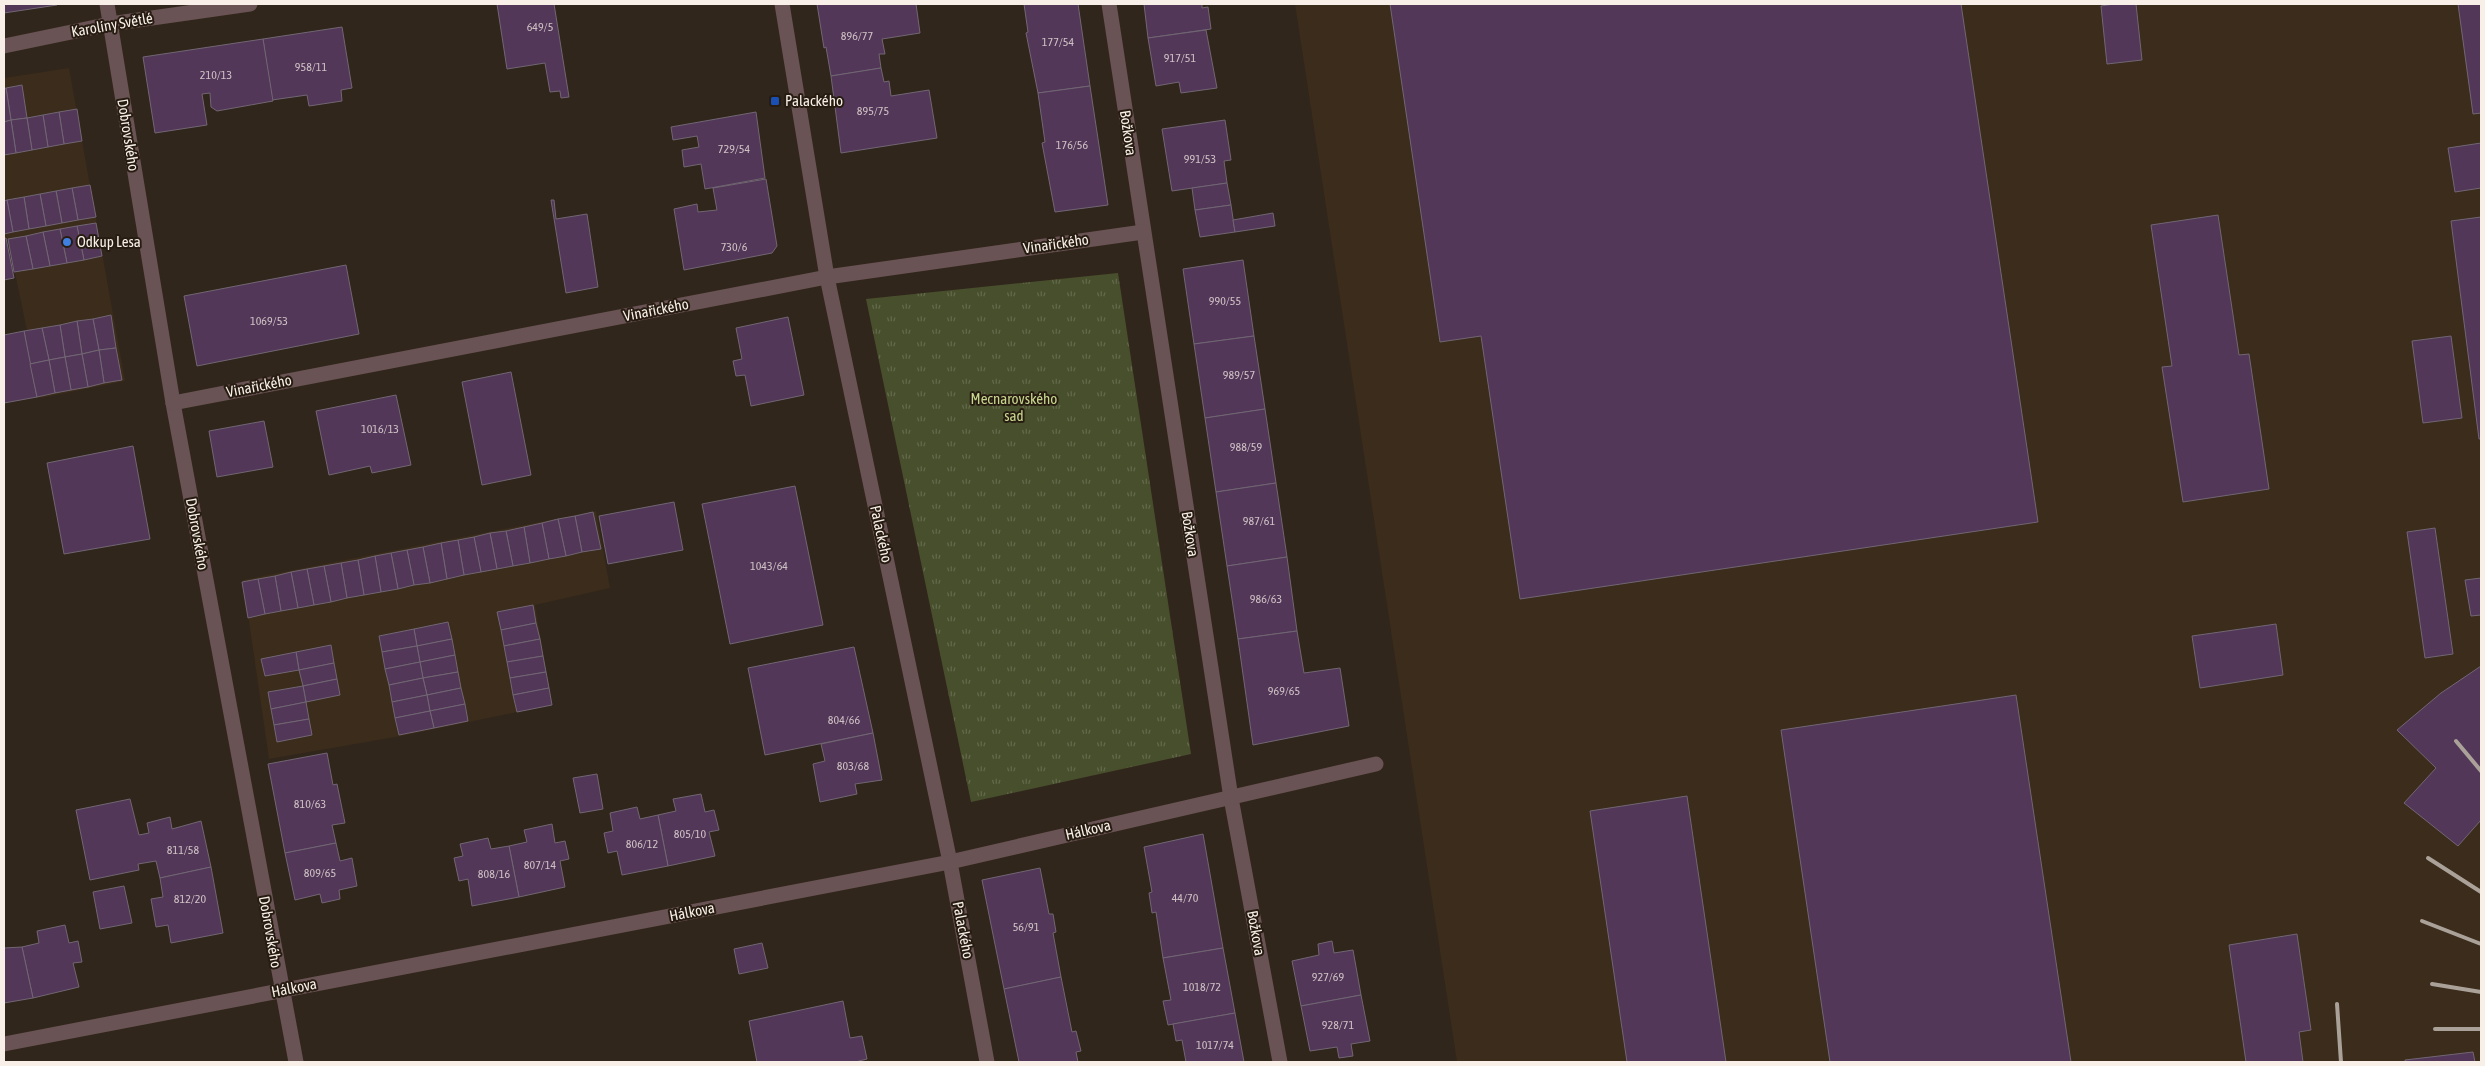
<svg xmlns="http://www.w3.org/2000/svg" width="2485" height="1066" font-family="'Asap Condensed',sans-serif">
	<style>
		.built { fill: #3b2c1c }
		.park { fill: url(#park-tufts) }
		.building { fill: #523758; stroke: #716673 }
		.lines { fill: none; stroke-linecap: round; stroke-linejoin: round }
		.street { stroke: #695354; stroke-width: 15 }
		.rail { stroke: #aaa198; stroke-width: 4 }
		.transit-dot { fill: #1a4fb4; stroke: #271c11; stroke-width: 2 }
		.shop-dot { fill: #3f7fe0; stroke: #271c11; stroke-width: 2 }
		.labels { text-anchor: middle; stroke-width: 4; stroke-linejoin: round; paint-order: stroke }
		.number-label { font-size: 12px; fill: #cec1c4 }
		.street-label { font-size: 15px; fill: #f7efe8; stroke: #271c11 }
		.poi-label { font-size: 15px; fill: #f7efe8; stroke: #271c11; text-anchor: start }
		.park-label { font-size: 15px; fill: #c7d68e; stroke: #271c11 }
	</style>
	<defs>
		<pattern id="park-tufts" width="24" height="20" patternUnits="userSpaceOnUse" patternTransform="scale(1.25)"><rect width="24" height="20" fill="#484f2c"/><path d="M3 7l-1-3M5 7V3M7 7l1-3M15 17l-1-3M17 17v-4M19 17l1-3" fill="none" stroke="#63694b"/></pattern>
	</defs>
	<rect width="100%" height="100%" fill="#31261b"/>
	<!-- built -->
	<g class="built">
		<polygon points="1295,4 2481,4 2481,1062 1457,1062"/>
		<polygon points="69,68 125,381 41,398 8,239 4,240 4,78"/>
		<polygon points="596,511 610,588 535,605 552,705 401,736 269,759 243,580"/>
	</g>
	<!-- park -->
	<polygon class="park" points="1118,273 1191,754 971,802 866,299"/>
	<!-- building -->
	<g class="building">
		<polygon points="4,4 57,4 57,5 4,13"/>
		<polygon points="497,4 554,4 569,97 561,98 560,91 550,92 545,63 507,69"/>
		<polygon points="817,4 916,4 920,33 882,39 885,54 879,54 881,68 831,76 826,47 824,48"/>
		<polygon points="1024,4 1078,4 1090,86 1038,93 1026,33 1028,32"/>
		<polygon points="1144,4 1202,4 1202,8 1208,7 1211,29 1148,38"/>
		<polygon points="1390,4 1961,4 2038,522 1520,599 1481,336 1440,342"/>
		<polygon points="2114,4 2136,4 2142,60 2107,64 2101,6"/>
		<polygon points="2458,4 2481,4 2481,113 2473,114"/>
		<polygon points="342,27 352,88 341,90 342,101 309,106 307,95 272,100 263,39"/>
		<polygon points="1206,30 1217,88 1181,93 1179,82 1156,86 1148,38"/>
		<polygon points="263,39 273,101 217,111 211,107 210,93 202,94 207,125 155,133 143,57"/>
		<polygon points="881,68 884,82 889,81 891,96 929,90 937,138 841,153 831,76"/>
		<polygon points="22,85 27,118 11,120 6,88"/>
		<polygon points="1090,86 1108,205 1055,212 1042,143 1045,142 1038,93"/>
		<polygon points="6,88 11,120 4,122 4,89"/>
		<polygon points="77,109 82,141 64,144 59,112"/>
		<polygon points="59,112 64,144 48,147 43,115"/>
		<polygon points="756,112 765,178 705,189 701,164 684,167 682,150 699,147 697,136 673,140 671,127"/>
		<polygon points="43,115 48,147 32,150 27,118"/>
		<polygon points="27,118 32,150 16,153 11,120"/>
		<polygon points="11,120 16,153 4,155 4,122"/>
		<polygon points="1225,120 1231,160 1224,161 1227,183 1172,191 1162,129"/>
		<polygon points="2481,143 2481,188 2455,192 2448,148"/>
		<polygon points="766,179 777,246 772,253 684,270 674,209 697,204 698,212 717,210 713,188"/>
		<polygon points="1227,183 1231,205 1195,210 1192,188"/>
		<polygon points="90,185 96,217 78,220 72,188"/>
		<polygon points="72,188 78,220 62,223 56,191"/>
		<polygon points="56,191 62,223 46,226 40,194"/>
		<polygon points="40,194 46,226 29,229 24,197"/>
		<polygon points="24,197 29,229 13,232 7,200"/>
		<polygon points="7,200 13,232 4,234 4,201"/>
		<polygon points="551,200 554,200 556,219 587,214 598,287 566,293"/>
		<polygon points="1231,205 1235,232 1200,237 1195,210"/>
		<polygon points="1273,213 1275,226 1235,232 1233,220"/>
		<polygon points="2218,215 2239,355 2249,354 2269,489 2183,502 2162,367 2172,366 2151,225"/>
		<polygon points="2481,217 2481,439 2479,439 2451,221"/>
		<polygon points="96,223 102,256 84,260 77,226"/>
		<polygon points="77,226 84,260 67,263 60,229"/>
		<polygon points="60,229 67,263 50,266 43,232"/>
		<polygon points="43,232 50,266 33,269 26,236"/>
		<polygon points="26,236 33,269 14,272 8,239"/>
		<polygon points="6,238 14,278 4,280 4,239"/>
		<polygon points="1243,260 1254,336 1194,344 1183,269"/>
		<polygon points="346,265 359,334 197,366 184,296"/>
		<polygon points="111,315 116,348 99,350 93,319"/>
		<polygon points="788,317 804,395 751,406 745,375 736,376 733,361 742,359 736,328"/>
		<polygon points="93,319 99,350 82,354 77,321"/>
		<polygon points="77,321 82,354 65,357 60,325"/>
		<polygon points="60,325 65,357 49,360 42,328"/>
		<polygon points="42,328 49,360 30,364 24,331"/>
		<polygon points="24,331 37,397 4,403 4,335"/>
		<polygon points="1254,336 1265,409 1205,418 1194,344"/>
		<polygon points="2451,336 2462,418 2423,423 2412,341"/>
		<polygon points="116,348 122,380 104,383 99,350"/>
		<polygon points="99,350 104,383 88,387 82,354"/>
		<polygon points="82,354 88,387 71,390 65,357"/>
		<polygon points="65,357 71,390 55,393 49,360"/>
		<polygon points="49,360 55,393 37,397 30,364"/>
		<polygon points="511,372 531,475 482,485 462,382"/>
		<polygon points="396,395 411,465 372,473 370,466 329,475 316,411"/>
		<polygon points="1265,409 1276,483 1216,492 1205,418"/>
		<polygon points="264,421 273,467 217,477 209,431"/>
		<polygon points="133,446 150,539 64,554 47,463"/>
		<polygon points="1276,483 1287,557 1227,566 1216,492"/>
		<polygon points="795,486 823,625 730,644 702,504"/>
		<polygon points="674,502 683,550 608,564 599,516"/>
		<polygon points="593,512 601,549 582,552 575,516"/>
		<polygon points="575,516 582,552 566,556 558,519"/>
		<polygon points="558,519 566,556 549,559 542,523"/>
		<polygon points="542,523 549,559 530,563 524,527"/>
		<polygon points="524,527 530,563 513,566 506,531"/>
		<polygon points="2435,528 2453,654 2425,658 2407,532"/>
		<polygon points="506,531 513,566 497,569 490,533"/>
		<polygon points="490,533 497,569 481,572 474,537"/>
		<polygon points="474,537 481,572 464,575 458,540"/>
		<polygon points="458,540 464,575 447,579 441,543"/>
		<polygon points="441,543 447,579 430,583 423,547"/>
		<polygon points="423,547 430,583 414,585 407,550"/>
		<polygon points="407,550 414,585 398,589 391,553"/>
		<polygon points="391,553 398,589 381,592 375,556"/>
		<polygon points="375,556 381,592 364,595 358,560"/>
		<polygon points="1287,557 1297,631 1238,639 1227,566"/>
		<polygon points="358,560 364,595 347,598 341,563"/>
		<polygon points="341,563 347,598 331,602 324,566"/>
		<polygon points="324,566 331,602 314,605 307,569"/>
		<polygon points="307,569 314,605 298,608 291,572"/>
		<polygon points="291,572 298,608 281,611 275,576"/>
		<polygon points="275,576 281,611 265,614 258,579"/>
		<polygon points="2481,578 2481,615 2471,616 2465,580"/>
		<polygon points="258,579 265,614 248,618 242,582"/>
		<polygon points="533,605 536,623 501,630 497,612"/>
		<polygon points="448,622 452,639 417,646 414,629"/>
		<polygon points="536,623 540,639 504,646 501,630"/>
		<polygon points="2276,624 2283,675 2200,688 2192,636"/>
		<polygon points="414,629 417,646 382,652 379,636"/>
		<polygon points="1297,631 1304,673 1340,668 1349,726 1253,745 1238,639"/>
		<polygon points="452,639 455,655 420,662 417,646"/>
		<polygon points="540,639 543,656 507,662 504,646"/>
		<polygon points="331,645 334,663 299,670 296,652"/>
		<polygon points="417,646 420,662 385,669 382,652"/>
		<polygon points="854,647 873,733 765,755 748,668"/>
		<polygon points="296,652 299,670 265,676 261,659"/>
		<polygon points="455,655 458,672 423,678 420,662"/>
		<polygon points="543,656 546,672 510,678 507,662"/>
		<polygon points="420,662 423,678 389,685 385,669"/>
		<polygon points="334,663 337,679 303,686 299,670"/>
		<polygon points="2481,666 2481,820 2458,846 2404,803 2436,768 2397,730 2441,693"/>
		<polygon points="458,672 461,688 427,695 423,678"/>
		<polygon points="546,672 549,688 513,695 510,678"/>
		<polygon points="423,678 427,695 392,702 389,685"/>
		<polygon points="337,679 340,695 306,702 303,686"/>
		<polygon points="303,686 306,702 271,709 268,692"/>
		<polygon points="461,688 465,704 430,711 427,695"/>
		<polygon points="549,688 552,705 517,712 513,695"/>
		<polygon points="427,695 430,711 395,718 392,702"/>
		<polygon points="2016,695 2071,1062 1830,1062 1781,730"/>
		<polygon points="306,702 309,719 274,725 271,709"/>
		<polygon points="465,704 468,721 434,728 430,711"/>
		<polygon points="430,711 434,728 399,735 395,718"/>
		<polygon points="309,719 312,735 277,742 274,725"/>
		<polygon points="873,733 882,780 855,784 857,794 820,802 813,764 825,761 821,744"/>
		<polygon points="327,753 333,785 337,784 345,823 332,825 336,843 285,853 268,764"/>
		<polygon points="597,774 603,809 580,813 573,778"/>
		<polygon points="701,794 705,812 714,810 719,830 709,832 715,856 668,866 658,815 676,811 673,799"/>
		<polygon points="1687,796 1726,1062 1627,1062 1590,811"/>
		<polygon points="130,799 139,835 149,833 147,823 170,817 172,829 201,821 211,867 160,878 156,861 138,864 139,870 90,880 76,810"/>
		<polygon points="637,807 640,819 658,815 668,866 622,875 617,851 608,853 604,833 613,831 610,813"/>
		<polygon points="552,824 555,843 565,841 569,859 560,861 565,887 519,897 509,846 527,842 524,830"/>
		<polygon points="1203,834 1223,948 1163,958 1156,912 1152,913 1149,893 1152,892 1144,847"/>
		<polygon points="488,838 491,849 509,846 519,897 472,906 468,879 459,881 454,858 463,856 460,844"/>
		<polygon points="336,843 340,861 352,858 357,886 339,890 340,899 322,903 320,894 295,900 285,853"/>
		<polygon points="211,867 223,933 171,943 168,925 156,927 151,899 163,897 160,878"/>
		<polygon points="1040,868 1049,914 1053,914 1056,932 1053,933 1061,977 1004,989 982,880"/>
		<polygon points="124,886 132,923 100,929 93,892"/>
		<polygon points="65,925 69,943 78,941 82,962 73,963 79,987 33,998 22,947 39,943 37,931"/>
		<polygon points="2297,934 2311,1030 2299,1032 2303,1062 2246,1062 2229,945"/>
		<polygon points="1332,941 1334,953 1353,950 1361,995 1301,1006 1292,961 1319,955 1318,944"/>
		<polygon points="762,943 768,968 739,974 734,949"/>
		<polygon points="22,947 33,998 4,1003 4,948"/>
		<polygon points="1223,948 1235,1013 1168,1025 1163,1001 1171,1000 1163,958"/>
		<polygon points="1061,977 1072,1032 1076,1031 1081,1051 1076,1052 1078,1062 1019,1062 1004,989"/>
		<polygon points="1361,995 1370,1041 1351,1044 1353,1056 1339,1058 1337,1047 1310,1051 1301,1006"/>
		<polygon points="843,1001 850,1038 862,1036 867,1059 855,1062 757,1062 749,1021"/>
		<polygon points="1235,1013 1244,1062 1186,1062 1182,1040 1176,1041 1173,1024"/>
		<polygon points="2473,1052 2475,1062 2405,1062 2405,1060"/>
	</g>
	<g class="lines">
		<!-- street -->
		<g class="street">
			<polyline points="107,4 173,403 296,1062"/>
			<polyline points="782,4 827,277 950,862 987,1062"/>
			<polyline points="1109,4 1231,798 1280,1062"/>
			<polyline points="4,46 110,24 250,4"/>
			<polyline points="173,403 827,277 1143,232"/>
			<polyline points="4,1044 950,862 1376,764"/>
		</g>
		<!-- rail -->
		<g class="rail">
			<polyline points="2456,741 2481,771"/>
			<polyline points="2428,858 2481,892"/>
			<polyline points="2422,921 2481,944"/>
			<polyline points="2432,984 2481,992"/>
			<polyline points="2337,1004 2341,1062"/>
			<polyline points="2435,1029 2481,1029"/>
		</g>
	</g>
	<!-- markers -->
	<rect class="transit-dot" x="770" y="96" width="10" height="10" rx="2.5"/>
	<circle class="shop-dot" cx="67" cy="242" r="5"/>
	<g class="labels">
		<!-- number labels -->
		<g class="number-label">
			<text x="540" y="31">649/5</text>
			<text x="857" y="40">896/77</text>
			<text x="1058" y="46">177/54</text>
			<text x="1180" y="62">917/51</text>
			<text x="311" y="71">958/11</text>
			<text x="216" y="79">210/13</text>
			<text x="873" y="115">895/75</text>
			<text x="1072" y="149">176/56</text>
			<text x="734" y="153">729/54</text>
			<text x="1200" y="163">991/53</text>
			<text x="734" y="251">730/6</text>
			<text x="1225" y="305">990/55</text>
			<text x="269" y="325">1069/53</text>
			<text x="1239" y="379">989/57</text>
			<text x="380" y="433">1016/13</text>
			<text x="1246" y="451">988/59</text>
			<text x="1259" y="525">987/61</text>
			<text x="769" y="570">1043/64</text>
			<text x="1266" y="603">986/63</text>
			<text x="1284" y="695">969/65</text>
			<text x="844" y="724">804/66</text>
			<text x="853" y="770">803/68</text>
			<text x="310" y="808">810/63</text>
			<text x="690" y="838">805/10</text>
			<text x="642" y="848">806/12</text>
			<text x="183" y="854">811/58</text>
			<text x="540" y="869">807/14</text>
			<text x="320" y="877">809/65</text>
			<text x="494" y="878">808/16</text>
			<text x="1185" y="902">44/70</text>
			<text x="190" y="903">812/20</text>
			<text x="1026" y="931">56/91</text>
			<text x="1328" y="981">927/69</text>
			<text x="1202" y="991">1018/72</text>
			<text x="1338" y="1029">928/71</text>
			<text x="1215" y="1049">1017/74</text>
		</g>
		<!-- street labels -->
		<g class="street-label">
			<text transform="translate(112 25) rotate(-10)" y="5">Karolíny Světlé</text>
			<text transform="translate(1128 133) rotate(82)" y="5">Božkova</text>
			<text transform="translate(128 135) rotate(81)" y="5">Dobrovského</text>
			<text transform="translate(1056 244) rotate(-8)" y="5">Vinařického</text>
			<text transform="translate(656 310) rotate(-11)" y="5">Vinařického</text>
			<text transform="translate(259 386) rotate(-11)" y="5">Vinařického</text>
			<text transform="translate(197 534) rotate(80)" y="5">Dobrovského</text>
			<text transform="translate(881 534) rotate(78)" y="5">Palackého</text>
			<text transform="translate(1190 534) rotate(81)" y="5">Božkova</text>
			<text transform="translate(1088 830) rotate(-13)" y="5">Hálkova</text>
			<text transform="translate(692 912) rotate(-11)" y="5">Hálkova</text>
			<text transform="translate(963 930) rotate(79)" y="5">Palackého</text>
			<text transform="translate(270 932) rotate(80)" y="5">Dobrovského</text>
			<text transform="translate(1256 933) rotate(80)" y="5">Božkova</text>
			<text transform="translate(294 988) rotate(-11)" y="5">Hálkova</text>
		</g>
		<!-- poi labels -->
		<g class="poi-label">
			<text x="785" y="106">Palackého</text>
			<text x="77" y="247">Odkup Lesa</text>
		</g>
		<!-- park labels -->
		<g class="park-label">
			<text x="1014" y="404">Mecnarovského<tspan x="1014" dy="17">sad</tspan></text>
		</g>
	</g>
	<!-- border -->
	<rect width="2485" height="1066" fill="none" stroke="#f7efe8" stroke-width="10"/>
</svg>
